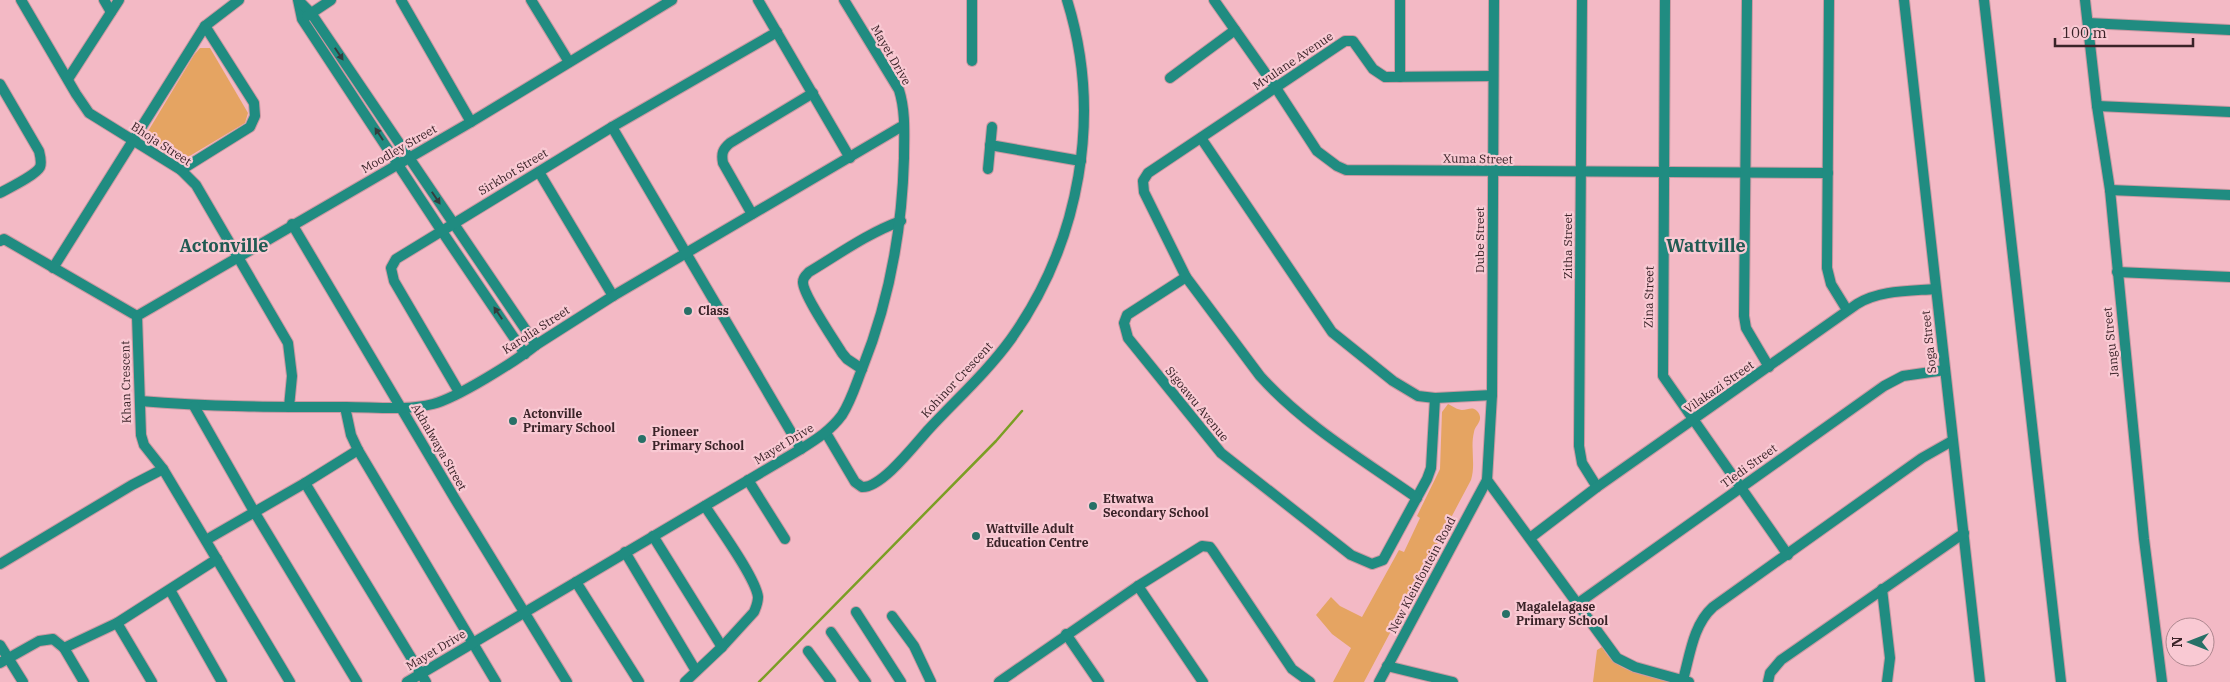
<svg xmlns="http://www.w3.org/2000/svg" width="2230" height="682" font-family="'IBM Plex Serif',serif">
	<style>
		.green { fill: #e5a462 }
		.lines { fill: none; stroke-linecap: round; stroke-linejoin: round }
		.stream { stroke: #7b9e24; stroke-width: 2.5 }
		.minor-casing { stroke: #ca98a2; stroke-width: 12 }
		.tertiary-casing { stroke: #ca98a2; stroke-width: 12 }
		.minor { stroke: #208c81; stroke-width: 10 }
		.tertiary { stroke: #208c81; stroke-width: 10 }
		.oneway { fill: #343d3e }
		.poi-dot { fill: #277067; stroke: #f9c9d3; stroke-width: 2 }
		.labels { text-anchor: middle; stroke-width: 4.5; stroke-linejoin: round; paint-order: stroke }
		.street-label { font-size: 12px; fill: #3a2328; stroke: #f9c9d3 }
		.poi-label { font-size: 12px; font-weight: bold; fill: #3a2328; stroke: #f9c9d3; text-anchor: start }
		.district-label { font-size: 18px; font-weight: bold; fill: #215a53; stroke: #f9c9d3 }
	</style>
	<rect width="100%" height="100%" fill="#f3b9c5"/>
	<!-- green -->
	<g class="green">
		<path d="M200,48H210L248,113L245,123L183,160C169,158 149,148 147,133L194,55Z"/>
		<path d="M1448,404C1452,406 1458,410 1462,410C1468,410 1472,406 1477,411C1485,420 1475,425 1474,432C1470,448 1476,464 1471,480L1364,682H1333L1351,648L1332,634L1316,615L1331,597L1340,606L1362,617L1399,550L1404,552L1420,518L1417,516L1440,469L1442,412Z"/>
		<path d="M1602,647C1616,673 1646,675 1671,682H1593L1597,650Z"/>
	</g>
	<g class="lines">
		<!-- stream -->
		<polyline class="stream" points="759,682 996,441 1022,411"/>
		<!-- minor casing -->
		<g class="minor-casing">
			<g id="minor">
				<polyline points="21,0 76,94 89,113 181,170 196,185 288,343 292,376 289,407"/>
				<polyline points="104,0 111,12"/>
				<polyline points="298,0 302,19 441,230 525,354"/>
				<polyline points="401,0 471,122"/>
				<polyline points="531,0 569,62"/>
				<polyline points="758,0 850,158"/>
				<polyline points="972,0 972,61"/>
				<polyline points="1214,0 1276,88 1317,151 1337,166 1346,170 1828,173"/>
				<polyline points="1582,0 1579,446 1582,463 1597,487"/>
				<polyline points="1665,0 1663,376 1788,555"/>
				<polyline points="1747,0 1744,316 1746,328 1769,367"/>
				<polyline points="1829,0 1827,268 1831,284 1847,310"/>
				<polyline points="1904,0 1980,682"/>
				<polyline points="1984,0 2061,682"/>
				<polyline points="2085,0 2097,106 2110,190 2144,539 2162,682"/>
				<polyline points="299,1 311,13 536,345"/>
				<polyline points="307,16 331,0"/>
				<polyline points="2088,23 2230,30"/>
				<polyline points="1400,77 1400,0"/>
				<polyline points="1170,78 1235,30"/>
				<polyline points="68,79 119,0"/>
				<path d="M0,84L39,151C40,155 42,162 40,167C36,175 9,188 0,193"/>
				<polyline points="2097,106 2230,112"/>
				<polyline points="612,127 801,449"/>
				<polyline points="1201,138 1332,332 1393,381 1418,396 1435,398 1492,395"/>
				<polyline points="990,145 1081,161"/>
				<polyline points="988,169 992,127"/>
				<polyline points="181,170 250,127 255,116 254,103 205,26"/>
				<polyline points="539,172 613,296"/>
				<polyline points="2110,190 2230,195"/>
				<path d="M752,214L723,163C721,153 723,149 730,143L813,93"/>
				<polyline points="292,224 455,499 567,682"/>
				<polyline points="0,241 4,239 137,316 141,435 144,445 163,469 132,485 0,564"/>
				<polyline points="53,268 205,26 239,0"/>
				<polyline points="2117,272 2230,277"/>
				<polyline points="1186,277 1127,315 1124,323 1128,338 1221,453 1351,555 1372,564 1383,560 1427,479 1431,468 1435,398"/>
				<polyline points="137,316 471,122 672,0"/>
				<path d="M862,369L847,359L842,353C834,340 802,293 803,282C803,277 806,275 809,272C839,254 868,233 901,221"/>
				<polyline points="459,392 394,281 391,268 396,259 612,127 777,32"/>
				<path d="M140,401C209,407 277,407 346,407C374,407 406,411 433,404C457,398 516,361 536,345L613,296L904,125"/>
				<polyline points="194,406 255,513 357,682"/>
				<polyline points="345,407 351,435 358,450 496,682"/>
				<path d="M826,433L855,482L862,487C882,488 916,443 929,429C957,399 987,372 1011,339C1080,242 1103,115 1067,0"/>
				<polyline points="163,469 290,682"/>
				<polyline points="748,480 785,539"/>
				<polyline points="1487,480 1617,658 1635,667 1689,682"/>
				<polyline points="305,483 426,682"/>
				<path d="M1417,498C1363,460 1304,425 1260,376L1186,277L1144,192L1143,181L1148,173L1345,41H1353L1373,69L1385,77L1493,76"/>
				<polyline points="653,536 722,647"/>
				<path d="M1530,538L1597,487L1857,304C1879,290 1910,291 1935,289"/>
				<polyline points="206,540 305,483 358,450"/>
				<polyline points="625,552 696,671"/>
				<polyline points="576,582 639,682"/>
				<polyline points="1138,586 1203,682"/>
				<polyline points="1882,589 1890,658 1887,682"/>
				<polyline points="170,590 222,682"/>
				<polyline points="1577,604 1884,386 1903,376 1945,370"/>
				<polyline points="856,612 901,682"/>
				<polyline points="892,616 914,646 931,682"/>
				<polyline points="117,623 152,682"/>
				<polyline points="831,632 866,682"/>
				<polyline points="1066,634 1099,682"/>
				<polyline points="0,645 23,682"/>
				<polyline points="64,648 117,623 217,559"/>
				<polyline points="808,651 831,682"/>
				<polyline points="0,663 39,641 53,639 64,648 84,682"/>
				<polyline points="1387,666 1453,682"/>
				<path d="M1683,680C1690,655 1693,625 1713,607L1922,458L1952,441"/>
				<path d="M407,682L801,449C817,439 831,430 842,415C851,401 856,384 862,369C889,302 902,231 904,158C904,136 906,112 899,90L844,0"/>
				<path d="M685,682L722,647L754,612C756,607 758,603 758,597C756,578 717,525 705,506"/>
				<polyline points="999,682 1138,586 1202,546 1210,547 1213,551 1292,669 1310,682"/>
				<polyline points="1768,682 1770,673 1781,660 1964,533"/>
			</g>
		</g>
		<!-- tertiary casing -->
		<g class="tertiary-casing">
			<polyline id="tertiary" points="1379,682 1487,480 1492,395 1494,0"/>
		</g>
		<!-- minor -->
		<use href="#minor" class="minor"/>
		<!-- tertiary -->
		<use href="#tertiary" class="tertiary"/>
	</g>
	<!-- one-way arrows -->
	<defs><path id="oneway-solid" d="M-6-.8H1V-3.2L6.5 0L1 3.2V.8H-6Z" transform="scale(1.25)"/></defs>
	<g class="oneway">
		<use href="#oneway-solid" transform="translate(339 54) rotate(56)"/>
		<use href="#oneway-solid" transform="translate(379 134) rotate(-123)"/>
		<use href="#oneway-solid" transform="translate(436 198) rotate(56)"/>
		<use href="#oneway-solid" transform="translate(498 313) rotate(-124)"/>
	</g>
	<!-- markers -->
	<g class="poi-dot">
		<circle cx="688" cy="311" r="5"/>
		<circle cx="513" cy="421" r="5"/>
		<circle cx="642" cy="439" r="5"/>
		<circle cx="1093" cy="506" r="5"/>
		<circle cx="976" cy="536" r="5"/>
		<circle cx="1506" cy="614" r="5"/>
	</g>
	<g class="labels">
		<!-- street labels -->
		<g class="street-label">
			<text transform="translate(891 55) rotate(60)" y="4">Mayet Drive</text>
			<text transform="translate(1293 61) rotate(-34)" y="4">Mvulane Avenue</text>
			<text transform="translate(161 144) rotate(33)" y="4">Bhoja Street</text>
			<text transform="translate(399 149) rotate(-30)" y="4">Moodley Street</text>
			<text transform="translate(1478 159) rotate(1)" y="4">Xuma Street</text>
			<text transform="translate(513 172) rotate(-31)" y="4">Sirkhot Street</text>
			<text transform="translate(1480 240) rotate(-90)" y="4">Dube Street</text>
			<text transform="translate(1568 246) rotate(-90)" y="4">Zitha Street</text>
			<text transform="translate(1649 297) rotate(-89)" y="4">Zina Street</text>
			<text transform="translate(536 330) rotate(-33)" y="4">Karolia Street</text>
			<text transform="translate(1929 342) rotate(-96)" y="4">Soga Street</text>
			<text transform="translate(2111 342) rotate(-96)" y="4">Jangu Street</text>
			<text transform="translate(957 380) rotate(-47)" y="4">Kohinor Crescent</text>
			<text transform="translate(126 382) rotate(-91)" y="4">Khan Crescent</text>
			<text transform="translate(1719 387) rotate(-35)" y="4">Vilakazi Street</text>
			<text transform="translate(1197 404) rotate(51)" y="4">Sigoawu Avenue</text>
			<text transform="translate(784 444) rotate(-31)" y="4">Mayet Drive</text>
			<text transform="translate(439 447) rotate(60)" y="4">Akhalwaya Street</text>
			<text transform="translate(1749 466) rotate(-36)" y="4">Tledi Street</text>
			<text transform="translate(1422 575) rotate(-62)" y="4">New Kleinfontein Road</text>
			<text transform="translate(436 650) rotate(-31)" y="4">Mayet Drive</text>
		</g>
		<!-- poi labels -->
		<g class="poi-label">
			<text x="698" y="315">Class</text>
			<text x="523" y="418">Actonville<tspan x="523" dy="14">Primary School</tspan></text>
			<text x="652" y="436">Pioneer<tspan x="652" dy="14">Primary School</tspan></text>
			<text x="1103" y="503">Etwatwa<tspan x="1103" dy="14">Secondary School</tspan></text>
			<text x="986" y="533">Wattville Adult<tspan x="986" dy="14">Education Centre</tspan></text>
			<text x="1516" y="611">Magalelagase<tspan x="1516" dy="14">Primary School</tspan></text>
		</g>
		<!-- district labels -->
		<g class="district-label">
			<text x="224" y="252">Actonville</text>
			<text x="1706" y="252">Wattville</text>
		</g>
	</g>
	<!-- north arrow -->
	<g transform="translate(2190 642) rotate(270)"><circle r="24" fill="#f9c9d3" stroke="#ad878f"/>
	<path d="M0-4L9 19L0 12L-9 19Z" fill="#277067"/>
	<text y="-8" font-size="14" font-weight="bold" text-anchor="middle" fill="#3a2328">N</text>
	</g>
	<!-- scale -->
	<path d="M2055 38v8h138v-8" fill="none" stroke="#3a2328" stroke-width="2.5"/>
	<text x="2062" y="38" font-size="15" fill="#3a2328" stroke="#f9c9d3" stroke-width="4" paint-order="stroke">100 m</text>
</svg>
